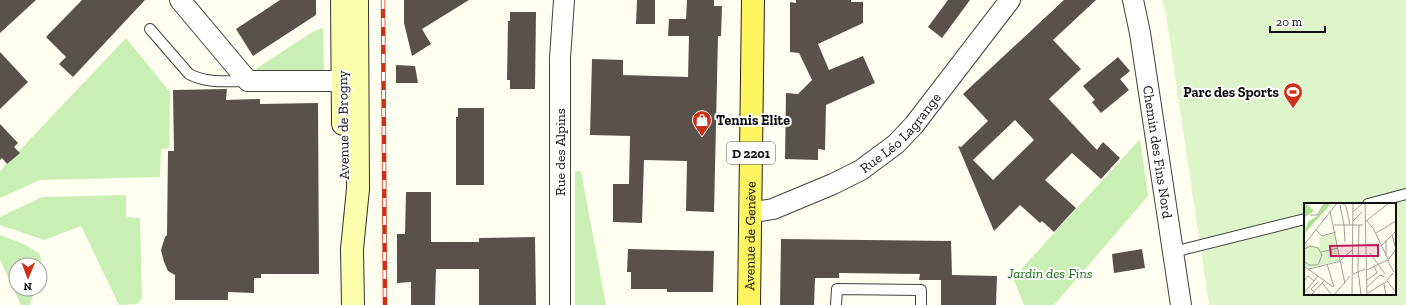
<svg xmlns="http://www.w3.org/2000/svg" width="1406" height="305" font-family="'Zilla Slab',serif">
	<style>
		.green { fill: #c9efb5 }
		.pitch { fill: #ddf5c8; fill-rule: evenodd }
		.building { fill: #59524a; fill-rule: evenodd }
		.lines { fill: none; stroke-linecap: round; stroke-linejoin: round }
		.lane-casing { stroke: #424242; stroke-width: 12 }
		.street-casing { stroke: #424242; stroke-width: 22 }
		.secondary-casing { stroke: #313131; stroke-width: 24 }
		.primary-casing { stroke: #202020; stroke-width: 24 }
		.lane { stroke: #fff; stroke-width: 10 }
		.street { stroke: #fff; stroke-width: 20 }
		.secondary { stroke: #f9ffab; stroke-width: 22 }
		.primary { stroke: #fff560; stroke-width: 22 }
		.rail-casing { stroke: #cf2f17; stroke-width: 4.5 }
		.rail { stroke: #fff; stroke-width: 3; stroke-dasharray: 9; stroke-linecap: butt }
		.labels { text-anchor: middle; stroke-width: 4; stroke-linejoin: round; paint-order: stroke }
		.shield { fill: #fff; stroke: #575757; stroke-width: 1 }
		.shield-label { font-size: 13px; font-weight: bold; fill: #0f0f0f }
		.poi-label { font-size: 14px; font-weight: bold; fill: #0f0f0f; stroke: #fff; text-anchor: end }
		.street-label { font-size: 14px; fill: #0f0f0f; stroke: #fff }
		.park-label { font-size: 14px; font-style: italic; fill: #1a6e17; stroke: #fff }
		.inset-road { fill: none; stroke: #9f9f96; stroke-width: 1 }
		.view { fill: #c2185b; fill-opacity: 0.15; stroke: #c2185b; stroke-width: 2 }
		.inset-edge { fill: none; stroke: #0f0f0f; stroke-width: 2 }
	</style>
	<rect width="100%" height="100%" fill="#fffff0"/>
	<!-- green -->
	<g class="green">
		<polygon points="323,28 324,71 248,74 314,31"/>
		<polygon points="126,38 170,92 169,148 161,149 160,177 40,180 0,198 0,171"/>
		<polygon points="1140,139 1148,196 1054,305 1024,305 1013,278"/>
		<polygon points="575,171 581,171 606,305 575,305"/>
		<polygon points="126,195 126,217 140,218 142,298 138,304 119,305 81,226 44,240 0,225 0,217 42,197"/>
		<polygon points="0,235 26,245 40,254 42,266 40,273 40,265 16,265 16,289 35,289 30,305 21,305 0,260"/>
	</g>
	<!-- pitch -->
	<path class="pitch" d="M1162,0H1406V305H1209L1166,15ZM1305,204H1395V294H1305Z"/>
	<!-- building -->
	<g class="building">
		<polygon points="0,0 36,0 0,33"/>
		<polygon points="82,0 145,0 73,77 59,64 66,57 46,37"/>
		<polygon points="280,0 316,0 316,15 253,56 236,29"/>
		<polygon points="404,0 469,0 422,29 431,44 412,56 404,23"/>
		<polygon points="637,0 655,0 655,24 636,24"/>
		<polygon points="687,0 714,0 714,6 722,6 721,36 718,36 714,212 686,211 687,161 644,160 642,223 613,222 613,184 629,184 630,136 590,135 592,59 623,60 623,75 688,77 689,36 668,36 669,19 686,19"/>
		<polygon points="796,0 851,0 851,2 863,2 863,23 818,44 829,70 863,56 875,83 826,105 825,150 818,149 818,160 785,159 786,93 798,94 812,80 799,53 790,52 790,2 796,3"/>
		<polygon points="948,0 970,0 942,38 928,27"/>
		<path d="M1064,0H1096L1053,40L1081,69L1049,99L1097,150L1103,142L1120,158L1101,179L1072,153L1045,180L1076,208L1054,232L1042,221L1040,223L1020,205L994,231L958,146L961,147L988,121L963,94ZM1015,120L1034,140L993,180L973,160Z"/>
		<polygon points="510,12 536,12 535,89 510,89 510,80 507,80 508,21 510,21"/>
		<polygon points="0,52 28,82 0,109"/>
		<polygon points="1118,57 1130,71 1120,79 1129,90 1101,113 1092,102 1095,100 1083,86"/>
		<polygon points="396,65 415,66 418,83 396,83"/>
		<polygon points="227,89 226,100 260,99 260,104 318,103 319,274 261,274 261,278 254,278 254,293 228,292 228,300 175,300 175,275 168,271 164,262 161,250 165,237 167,235 168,151 174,151 173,90"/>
		<polygon points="458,108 484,108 484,185 456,185 456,117 458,117"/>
		<polygon points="0,124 18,143 14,147 20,153 7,164 2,158 0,160"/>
		<polygon points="406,192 431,192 431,242 479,242 479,238 535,237 536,305 479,305 479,269 436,269 435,305 411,305 411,282 397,283 397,234 405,234"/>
		<polygon points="781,239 951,241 952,275 997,276 996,305 941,305 941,280 919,280 920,274 839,273 839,278 815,278 814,305 780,305"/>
		<polygon points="628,249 714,251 713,292 667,292 667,289 631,289 631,272 627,272"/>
		<polygon points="1142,249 1145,268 1114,273 1112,254"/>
	</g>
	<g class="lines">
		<!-- lane casing -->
		<g class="lane-casing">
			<g id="lane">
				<path d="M150,29L189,74C208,84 228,81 248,81"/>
				<polyline points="1368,204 1406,194"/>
				<polyline points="1173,252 1305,219"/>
				<polyline points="836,305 837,289 921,290 921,305"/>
			</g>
		</g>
		<!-- street casing -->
		<g class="street-casing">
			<g id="street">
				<polyline points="180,0 248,81 342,81"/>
				<path id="s1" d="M1133,0L1140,33L1181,305"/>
				<path id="s2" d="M750,210L761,211L773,209L833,184L861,170L896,144L914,125L1010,0"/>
				<polyline points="560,305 560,58 564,0"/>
			</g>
		</g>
		<!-- secondary casing -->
		<g class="secondary-casing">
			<g id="secondary">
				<polyline points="342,0 343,124"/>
				<polyline points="353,305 352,249 358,189 357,0"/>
			</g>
		</g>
		<!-- primary casing -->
		<g class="primary-casing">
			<g id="primary">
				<path id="s3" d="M749,305L753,0"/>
			</g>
		</g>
		<!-- lane -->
		<use href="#lane" class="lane"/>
		<!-- street -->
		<use href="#street" class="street"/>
		<!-- secondary -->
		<use href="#secondary" class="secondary"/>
		<!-- primary -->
		<use href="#primary" class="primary"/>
		<!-- rail casing -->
		<g class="rail-casing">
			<polyline id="rail" points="383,0 385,305"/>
		</g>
		<!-- rail -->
		<use href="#rail" class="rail"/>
	</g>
	<!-- icons -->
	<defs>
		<g id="stadium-pin" transform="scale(1)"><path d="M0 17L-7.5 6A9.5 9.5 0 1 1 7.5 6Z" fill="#cf2f17" stroke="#fff"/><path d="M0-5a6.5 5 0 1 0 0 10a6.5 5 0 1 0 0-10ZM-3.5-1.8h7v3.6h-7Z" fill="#fff"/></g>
		<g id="shop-pin" transform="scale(1)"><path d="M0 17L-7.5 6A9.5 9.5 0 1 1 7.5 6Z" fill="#cf2f17" stroke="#fff"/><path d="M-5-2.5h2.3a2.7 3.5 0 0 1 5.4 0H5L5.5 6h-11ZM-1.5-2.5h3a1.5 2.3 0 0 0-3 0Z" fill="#fff"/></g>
	</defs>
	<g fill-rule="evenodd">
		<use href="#stadium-pin" x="1293" y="92"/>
		<use href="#shop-pin" x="702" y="120"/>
	</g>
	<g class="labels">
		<!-- shield labels -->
		<rect class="shield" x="727" y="142" width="48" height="22" rx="3"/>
		<g class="shield-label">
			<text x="751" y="158">D 2201</text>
		</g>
		<!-- poi labels -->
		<g class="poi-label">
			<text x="1279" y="97">Parc des Sports</text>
			<text x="716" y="125" text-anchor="start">Tennis Elite</text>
		</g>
		<!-- street labels -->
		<g class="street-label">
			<text transform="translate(343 125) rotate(-91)" y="5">Avenue de Brogny</text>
			<text dy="5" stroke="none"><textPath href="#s2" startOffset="174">Rue Léo Lagrange</textPath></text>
			<text transform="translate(560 152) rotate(-90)" y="5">Rue des Alpins</text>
			<text dy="5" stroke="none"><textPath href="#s1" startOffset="154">Chemin des Fins Nord</textPath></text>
			<text dy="5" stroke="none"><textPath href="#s3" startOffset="69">Avenue de Genève</textPath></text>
		</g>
		<!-- park labels -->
		<g class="park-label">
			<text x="1050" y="278">Jardin des Fins</text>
		</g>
	</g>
	<!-- overview -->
	<g transform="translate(1304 203)">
		<rect width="92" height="92" fill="#fffff0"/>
		<path d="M1,0L10,8L0,15V4ZM22,0H25V3L0,31L4,19L13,13Z" fill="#a8e192"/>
		<path d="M31,30L36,57L5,65L0,62L2,41L16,44L15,35Z" fill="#ddf5c8"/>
		<path class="inset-road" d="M38,0L42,3L46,22M61,0L63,92M36,2L40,22M26,8L41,81M49,9L59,0M6,12H13L21,0M62,17L69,25L85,58M49,18L58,9M62,18L85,0M30,22H59M40,22L41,39M55,22L54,67L57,92M12,27L18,33L32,29M72,30L92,18M0,42L33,0M78,42L92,28M0,46L6,43L14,45L18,52L14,62H5L0,58M17,49L34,45M66,50L81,71M82,53V37M85,56L92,46L88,32M37,57L49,46M83,57L90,69M23,61L30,84M0,63L29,84M5,66L37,58M63,67L83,57M49,71L61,66M63,77L73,70L70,63M0,78L4,73L10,78M83,78L91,88M18,80L28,92M63,84L76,72L80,74M10,89L7,86L14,79M0,90L14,73M64,90L80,80M7,92L20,78M30,92L46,73M48,92L49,0M82,92L80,81L89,70"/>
		<path class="view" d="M74,42V53H27L26,43Z"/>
		<rect width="92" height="92" class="inset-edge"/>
	</g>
	<!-- north arrow -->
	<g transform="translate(28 277) rotate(181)"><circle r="19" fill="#ffffff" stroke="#9f9f9f"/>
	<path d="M0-3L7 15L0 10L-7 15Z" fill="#cf2f17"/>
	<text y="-6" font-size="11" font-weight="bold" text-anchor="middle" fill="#0f0f0f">N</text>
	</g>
	<!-- scale -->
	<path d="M1270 26v6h55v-6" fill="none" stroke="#0f0f0f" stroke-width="2"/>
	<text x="1276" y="26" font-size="12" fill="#0f0f0f" stroke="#ffffff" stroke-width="3" paint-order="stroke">20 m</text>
</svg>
